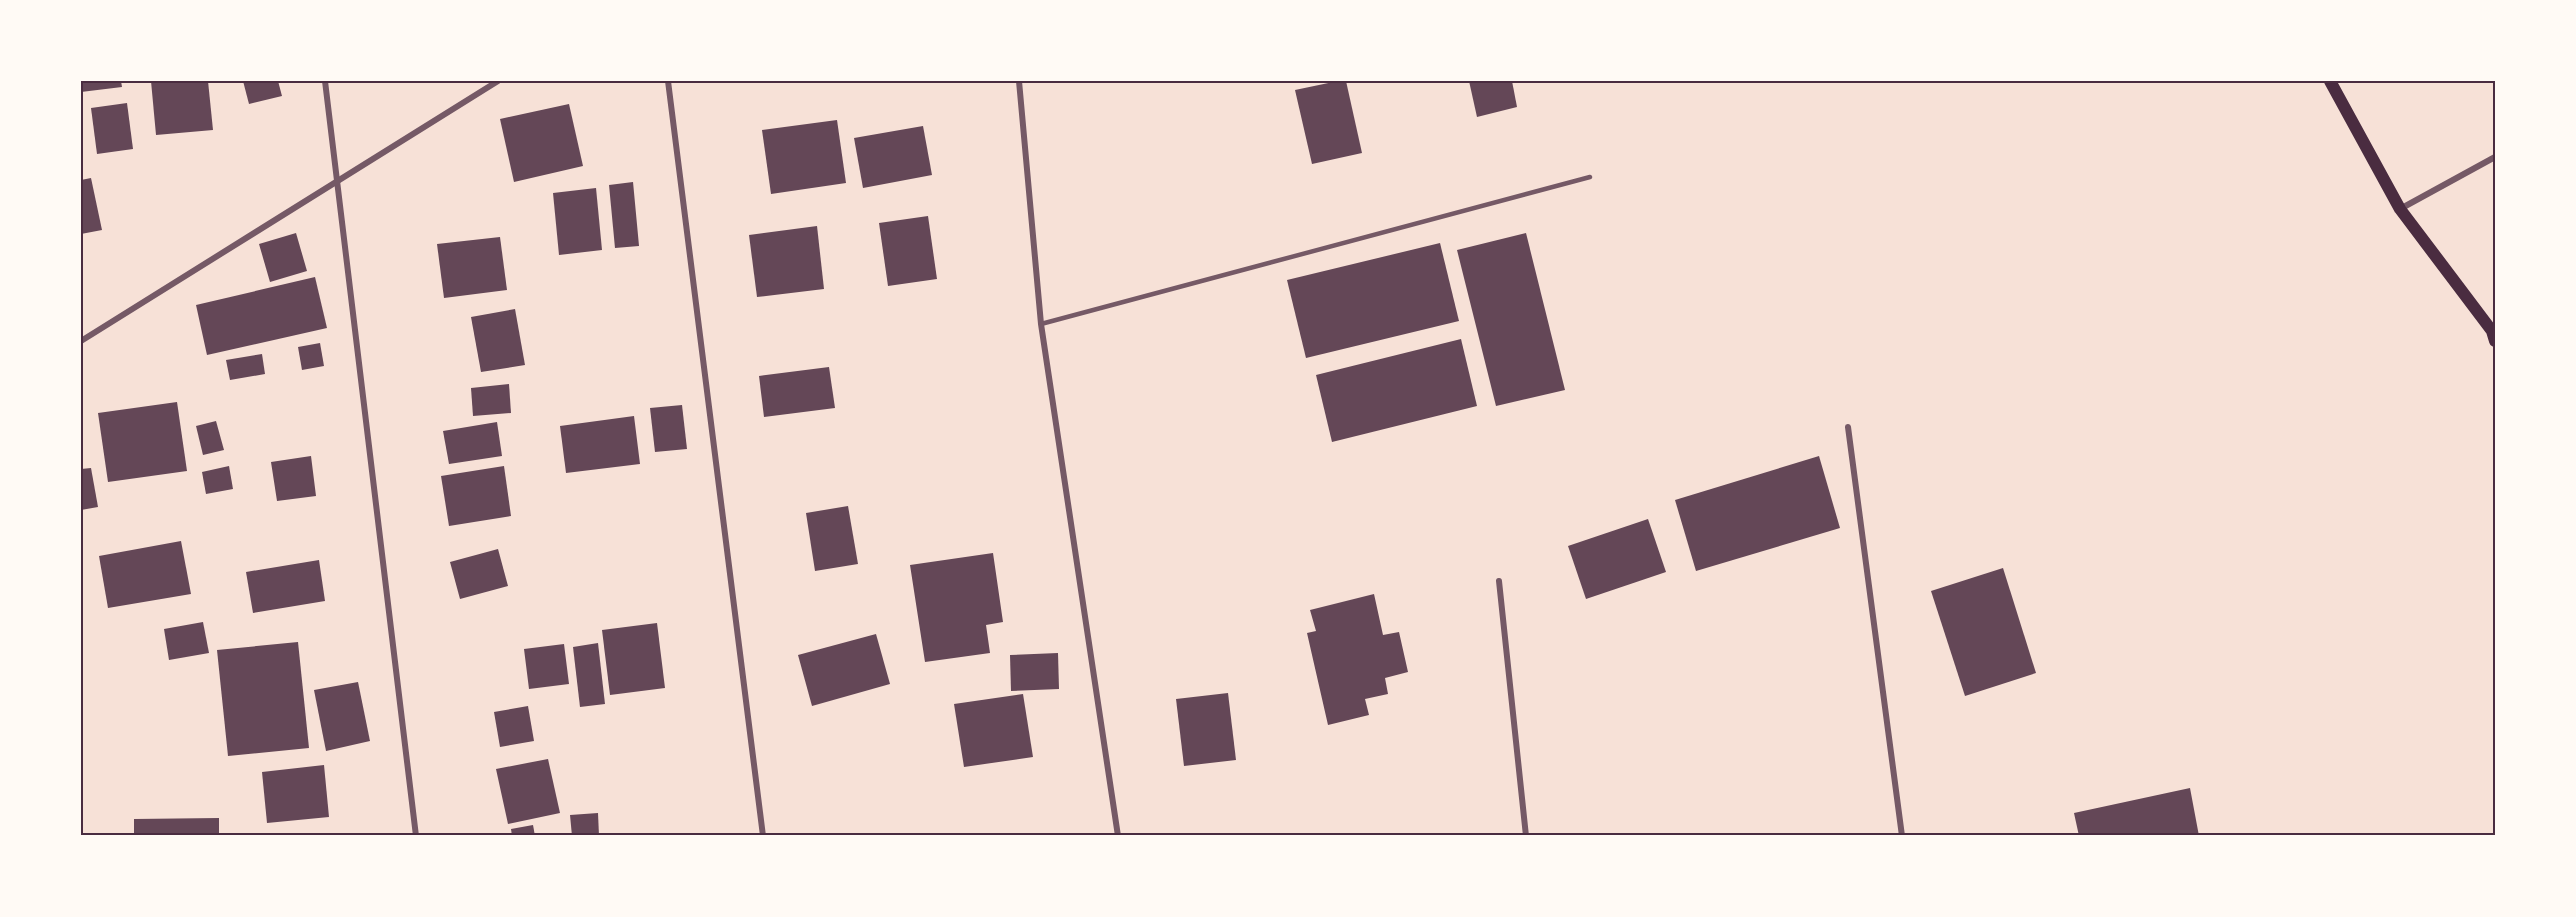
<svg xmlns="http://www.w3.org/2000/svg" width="2576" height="917" font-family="'Public Sans',sans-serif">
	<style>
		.building { fill: #644757 }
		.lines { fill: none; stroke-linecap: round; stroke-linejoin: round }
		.service { stroke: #755966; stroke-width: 4.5 }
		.minor { stroke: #755966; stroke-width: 6 }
		.secondary { stroke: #4a2c40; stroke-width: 12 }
		.neatline { fill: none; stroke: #4a2c40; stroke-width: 2 }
	</style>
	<rect width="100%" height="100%" fill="#f7e1d7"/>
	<!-- building -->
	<g class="building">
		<polygon points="81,81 121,81 122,87 81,92"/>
		<polygon points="151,81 208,81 213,130 156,135"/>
		<polygon points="243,81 278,81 282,96 249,104"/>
		<polygon points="1338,81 1346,81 1362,153 1312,164 1295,90"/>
		<polygon points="1469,81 1512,81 1517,107 1477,117"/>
		<polygon points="127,103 133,149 97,154 91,108"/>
		<polygon points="569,104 583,166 514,182 500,119"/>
		<polygon points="837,120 846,183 771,194 762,130"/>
		<polygon points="923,126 932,175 863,188 854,138"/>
		<polygon points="91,178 102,230 81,234 81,180"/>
		<polygon points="633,182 639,246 615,248 609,185"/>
		<polygon points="596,188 602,250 559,255 553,193"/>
		<polygon points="928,216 937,279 888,286 879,223"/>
		<polygon points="817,226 824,289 757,297 749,235"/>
		<polygon points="296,233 307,271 270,282 259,244"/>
		<polygon points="1526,233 1565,390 1496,406 1457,250"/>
		<polygon points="500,237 507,290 444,298 437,244"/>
		<polygon points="1440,243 1459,321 1306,358 1287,280"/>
		<polygon points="315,277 327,328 207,355 196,305"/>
		<polygon points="515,309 525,365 481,372 471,317"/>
		<polygon points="1461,339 1477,406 1332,442 1316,375"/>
		<polygon points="320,343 324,366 302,370 298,347"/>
		<polygon points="262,354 265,374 230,380 226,360"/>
		<polygon points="829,367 835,408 764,417 759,376"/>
		<polygon points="509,384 511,413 473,416 471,388"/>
		<polygon points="177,402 187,471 108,482 98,413"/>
		<polygon points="682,405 687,449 655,452 650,408"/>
		<polygon points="634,416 640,464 566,473 560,426"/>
		<polygon points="216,421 224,450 203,455 196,426"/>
		<polygon points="497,422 502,456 449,464 443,431"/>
		<polygon points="311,456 316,496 277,501 271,462"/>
		<polygon points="1819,456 1840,528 1696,571 1675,500"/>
		<polygon points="229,466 233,489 206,494 202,472"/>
		<polygon points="504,466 511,516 449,526 441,476"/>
		<polygon points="91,468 98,507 81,510 81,469"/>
		<polygon points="848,506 858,564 815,571 806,513"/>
		<polygon points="1648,519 1666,572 1586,599 1568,546"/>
		<polygon points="181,541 191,594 108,608 99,556"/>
		<polygon points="498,549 508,586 460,599 450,562"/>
		<polygon points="993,553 1003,622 986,625 990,653 925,662 910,565"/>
		<polygon points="319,560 325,601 253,613 246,572"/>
		<polygon points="2003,568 2036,673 1965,696 1931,591"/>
		<polygon points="1374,594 1383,635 1399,632 1408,672 1385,678 1388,694 1365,699 1369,715 1328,725 1307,633 1316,631 1310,610"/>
		<polygon points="203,622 209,653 169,660 164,629"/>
		<polygon points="657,623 665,688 610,695 602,630"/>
		<polygon points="876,634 890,684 812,706 798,655"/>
		<polygon points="298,642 309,748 228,756 217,650"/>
		<polygon points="598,643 605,704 580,707 573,647"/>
		<polygon points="564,644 569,684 529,689 524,649"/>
		<polygon points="1058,653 1059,689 1011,691 1010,655"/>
		<polygon points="358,682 370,741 326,751 314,690"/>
		<polygon points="1228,693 1236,760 1184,766 1176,699"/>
		<polygon points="1023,694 1033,757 964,767 954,704"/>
		<polygon points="528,706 534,741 500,747 494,712"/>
		<polygon points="548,759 560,813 508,824 496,769"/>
		<polygon points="324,765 329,817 267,823 262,772"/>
		<polygon points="2190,788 2199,836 2079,836 2074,813"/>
		<polygon points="598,813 599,836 572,836 570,815"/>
		<polygon points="219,818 219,836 134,836 134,819"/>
		<polygon points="533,825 535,836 512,836 511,829"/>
	</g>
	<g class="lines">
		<!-- service -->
		<polyline class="service" points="1041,324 1590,177"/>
		<!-- minor -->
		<g class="minor">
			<polyline points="325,81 416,836"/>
			<polyline points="668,81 763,836"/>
			<polyline points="1019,81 1041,324 1118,836"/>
			<polyline points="2400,209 2495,157"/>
			<polyline points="81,341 498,81"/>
			<polyline points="1848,427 1902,836"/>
			<polyline points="1499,581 1526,836"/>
		</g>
		<!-- secondary -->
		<polyline class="secondary" points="2330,81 2400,209 2492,331 2495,341"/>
	</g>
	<!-- border -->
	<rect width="2576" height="917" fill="none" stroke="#fffaf5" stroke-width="165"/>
	<rect x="82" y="82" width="2412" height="752" class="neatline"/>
</svg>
